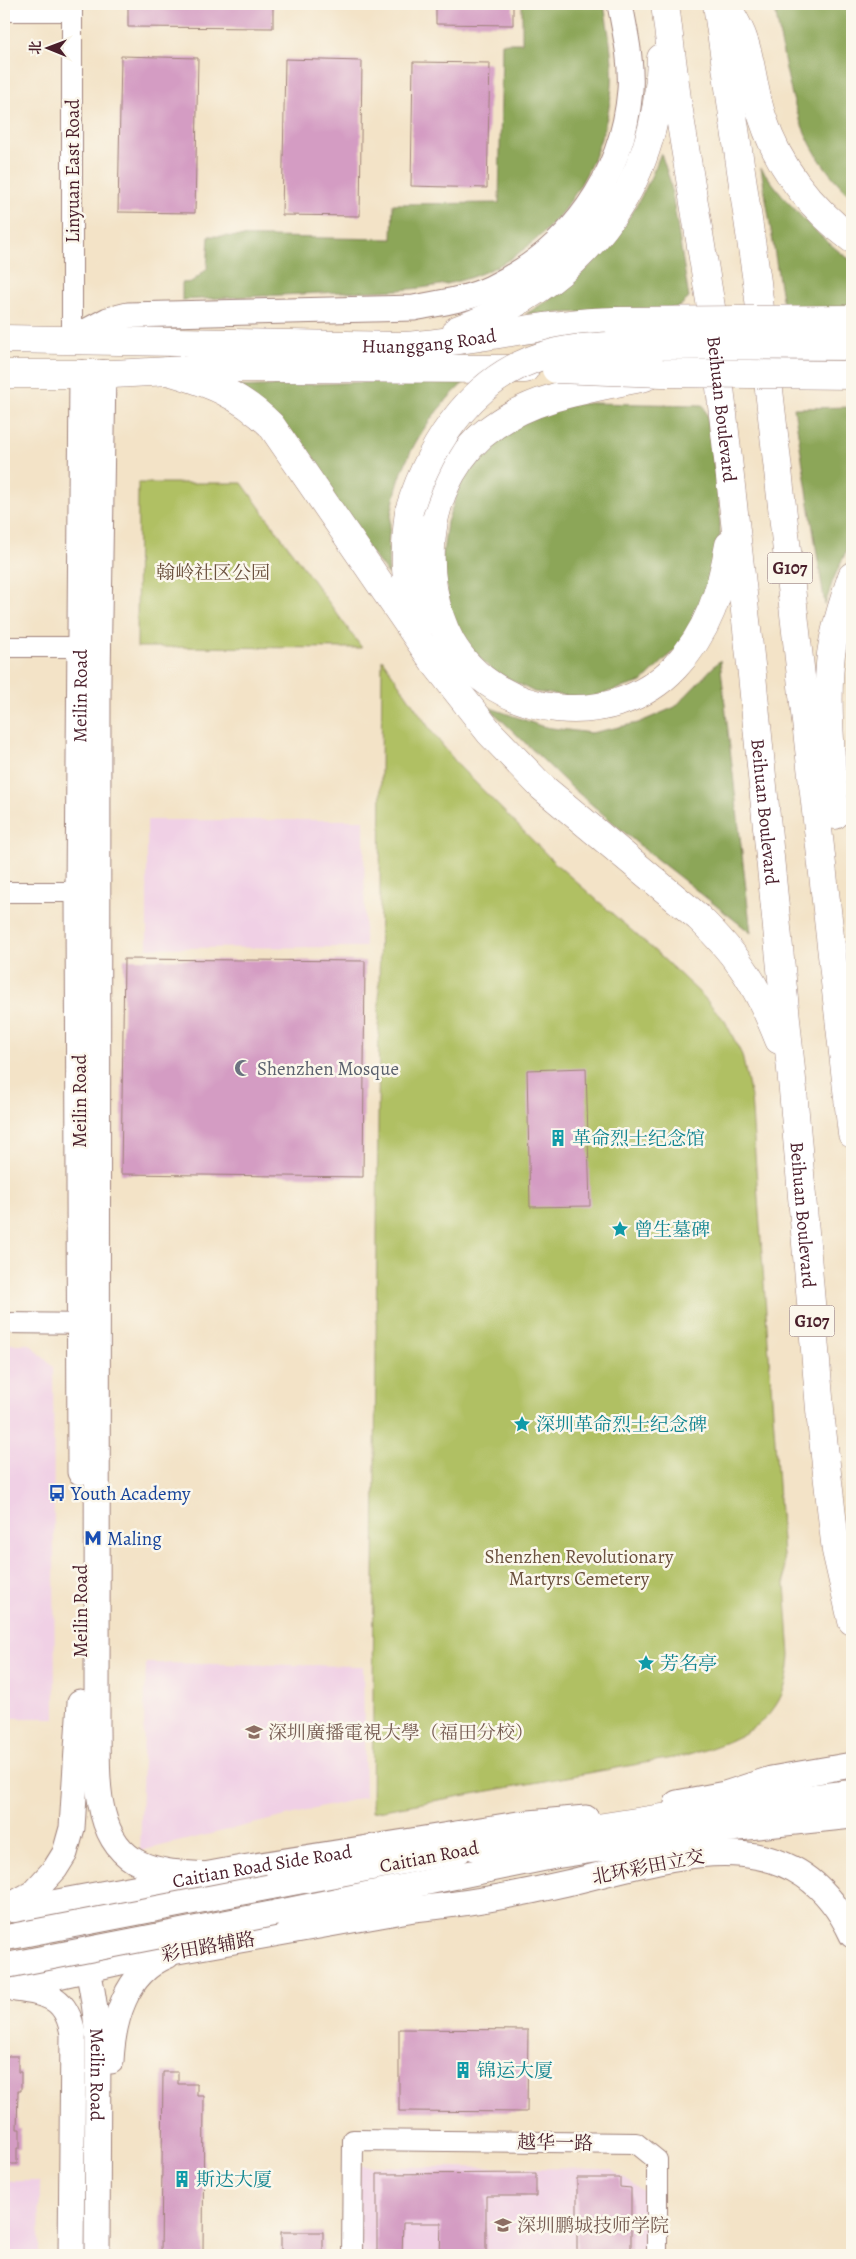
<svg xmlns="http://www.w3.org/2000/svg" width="856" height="2259" font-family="Alegreya,'Noto Serif SC',serif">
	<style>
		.built { fill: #f0d0e5 }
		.green { fill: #b0c063; stroke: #7d7047 }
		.forest { fill: #8ca659; stroke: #6b6242 }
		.building { fill: #d49cc3 }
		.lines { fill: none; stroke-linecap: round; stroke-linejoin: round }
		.minor-casing { stroke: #9e8179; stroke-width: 22 }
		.major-casing { stroke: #9e8179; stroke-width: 27 }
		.highway-casing { stroke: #9e8179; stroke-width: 29 }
		.minor { stroke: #fff; stroke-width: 20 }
		.major { stroke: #fff; stroke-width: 25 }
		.highway { stroke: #fff; stroke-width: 28 }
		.major-bridge-casing { stroke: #9e8179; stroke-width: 27; stroke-linecap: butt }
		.highway-bridge-casing { stroke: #9e8179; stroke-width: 29; stroke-linecap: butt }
		.major-bridge { stroke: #fff; stroke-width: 25 }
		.highway-bridge { stroke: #fff; stroke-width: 28 }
		.labels { text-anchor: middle; stroke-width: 5; stroke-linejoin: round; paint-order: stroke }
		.shield { fill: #fbf7ec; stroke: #7f6065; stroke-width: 1 }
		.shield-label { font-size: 18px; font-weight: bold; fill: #4a1f2b }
		.street-label { font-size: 19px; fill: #4a1f2b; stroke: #fbf7ec }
		.park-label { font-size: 19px; fill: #694f3c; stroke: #fbf7ec }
		.worship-label { font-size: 19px; fill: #5b616d; stroke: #fbf7ec; text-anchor: start }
		.culture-label { font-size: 19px; fill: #0d838f; stroke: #fbf7ec; text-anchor: start }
		.transit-label { font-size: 19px; fill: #164399; stroke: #fbf7ec; text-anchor: start }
		.education-label { font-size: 19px; fill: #785e54; stroke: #fbf7ec; text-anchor: start }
	</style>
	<rect width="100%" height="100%" fill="#fbf7ec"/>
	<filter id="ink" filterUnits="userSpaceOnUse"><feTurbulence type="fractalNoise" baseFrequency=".02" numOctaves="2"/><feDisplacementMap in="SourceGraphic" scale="10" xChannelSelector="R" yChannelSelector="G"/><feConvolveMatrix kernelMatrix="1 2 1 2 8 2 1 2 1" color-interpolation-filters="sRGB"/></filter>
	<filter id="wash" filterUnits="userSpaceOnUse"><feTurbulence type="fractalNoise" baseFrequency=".0096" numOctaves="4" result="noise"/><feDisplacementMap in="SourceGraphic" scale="20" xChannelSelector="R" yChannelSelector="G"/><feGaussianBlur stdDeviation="1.12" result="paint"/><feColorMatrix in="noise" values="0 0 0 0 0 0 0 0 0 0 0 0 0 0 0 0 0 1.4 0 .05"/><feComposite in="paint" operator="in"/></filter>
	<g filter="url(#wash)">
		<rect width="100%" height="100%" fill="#f3e3c7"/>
		<!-- built -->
		<g class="built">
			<polygon points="147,820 364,820 365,947 147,948"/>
			<polygon points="4,1344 30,1344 53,1367 55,1718 4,1718"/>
			<polygon points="146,1663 363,1666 365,1797 140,1851"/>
			<polygon points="359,2166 610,2169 647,2194 646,2255 358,2255"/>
			<polygon points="4,2181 40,2181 39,2255 4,2255"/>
		</g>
		<!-- green -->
		<g class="green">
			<polygon points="138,483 242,483 362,648 137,647"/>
			<path d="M382,659L432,732L459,766L556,864L656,952L701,994L725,1021L742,1055L751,1097L790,1656C789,1666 788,1677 785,1686C772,1729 728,1743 689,1755L372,1812Z"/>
		</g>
		<!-- forest -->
		<g class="forest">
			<path d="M522,4H604C609,36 616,69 610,102C595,189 537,266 446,284C412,291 376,291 341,292C288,295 235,297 182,300V283L192,282L207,269L209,236L392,239L393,204L499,203L502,43H522Z"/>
			<path d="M774,4H852V197C791,141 789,80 774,4Z"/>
			<path d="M661,153L670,181L689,298L679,307L653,310L526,314C593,274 633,226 661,153Z"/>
			<path d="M761,168C787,203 816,236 852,261V307L784,311Z"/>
			<path d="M469,378C408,432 384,494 389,575L237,387Z"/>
			<polygon points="591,403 703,405 707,415 720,512 720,537 695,630 642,682 587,698 534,692 492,670 469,648 451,616 442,561 447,522 461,483 485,450 516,425 571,405"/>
			<polygon points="852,407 852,539 833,580 825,605 794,408"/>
			<polygon points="720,660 751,933 645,850 570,786 488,707 544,727 591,733 638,723 675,707"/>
		</g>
		<g id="blocks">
			<!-- building -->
			<g class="building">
				<polygon points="128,4 273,4 273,28 128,27"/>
				<polygon points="436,4 513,4 513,25 436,24"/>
				<polygon points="121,56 198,58 195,213 118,212"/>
				<polygon points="285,59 362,61 360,216 282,215"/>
				<polygon points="413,62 490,63 487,188 411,186"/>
				<polygon points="124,959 365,961 363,1177 121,1174"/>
				<polygon points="586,1068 590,1206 530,1207 527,1070"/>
				<polygon points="399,2029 528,2030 527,2112 399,2111"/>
				<polygon points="4,2056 18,2056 18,2072 21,2072 21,2091 18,2091 17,2129 20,2129 20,2148 17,2148 17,2164 4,2164"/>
				<polygon points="163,2072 178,2072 178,2084 197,2084 197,2096 204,2096 203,2255 161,2255"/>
				<polygon points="536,2173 536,2196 486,2196 486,2255 440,2255 441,2223 403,2223 402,2255 377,2255 377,2174"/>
				<polygon points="577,2178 620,2178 620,2187 631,2188 631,2255 577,2255"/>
				<rect x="281" y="2232" width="42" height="23"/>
			</g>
		</g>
	</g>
	<g filter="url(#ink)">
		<use href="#blocks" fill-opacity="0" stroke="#9e8179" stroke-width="1"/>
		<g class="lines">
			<!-- minor casing -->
			<g class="minor-casing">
				<g id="minor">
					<polyline points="72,4 72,339"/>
					<polyline points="4,11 72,11"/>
					<polyline points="4,647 94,647"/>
					<polyline points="4,892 93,892"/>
					<polyline points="4,1323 94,1324"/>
					<polyline points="352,2255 353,2140 636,2143 657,2160 657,2255"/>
				</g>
			</g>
			<!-- major casing -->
			<g class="major-casing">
				<g id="major">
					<path d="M72,339L108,320L128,315L414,308C440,303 468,299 491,288C570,250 623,178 630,90C632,61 625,32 620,4"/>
					<path d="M103,373L98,679L97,1729C98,1773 92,1842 141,1864C161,1873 184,1873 205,1875"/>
					<path id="s1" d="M80,1472L78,892L82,373"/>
					<polyline points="677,1803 725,1794 771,1779 852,1765"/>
					<polyline points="269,1887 459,1851"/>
					<path id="s2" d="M61,1906C87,1944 94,1993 98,2038L97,2255"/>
					<polyline points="4,1909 33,1893 55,1869 65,1853 72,1828 80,1702"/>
					<path id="s3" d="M14,1910L242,1868L518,1824L586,1818"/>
					<polyline points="276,1913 555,1856 730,1829 852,1816"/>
					<path d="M4,1988L138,1958L414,1909C465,1904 516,1895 567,1883C669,1859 794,1811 852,1935"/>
					<path d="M16,1989C49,1993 67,1998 73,2034L71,2255"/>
					<path d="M111,2061C113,2021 125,1973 167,1956"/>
				</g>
			</g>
			<!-- highway casing -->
			<g class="highway-casing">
				<g id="highway">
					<path id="s4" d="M665,4L677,99L711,307L751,665L793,1090L821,1421L836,1551L852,1621"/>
					<polyline points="717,4 757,282 852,1134"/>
					<path d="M726,4C731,15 739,26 743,38C753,64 753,93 763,119C779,168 811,208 852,239"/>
					<path d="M457,330C581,285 658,192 661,58"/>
					<path id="s5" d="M4,339L403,346C474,342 543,322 615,321"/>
					<path d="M168,371C210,383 239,394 271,425L434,662L490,733L542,787L698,917C741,959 757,985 779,1040"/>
					<polyline points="4,374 113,374 225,368 525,369"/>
					<path d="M645,377C594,388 537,395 494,426C459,450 437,492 432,534C428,570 433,609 451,642C496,720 614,732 675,667C708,633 721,590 729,545"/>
					<path d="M409,511C404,550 403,591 419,628"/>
					<path d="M835,815C832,762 825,706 831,654C835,627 843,602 852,576"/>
					<polyline points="476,1847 726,1808 852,1794"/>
				</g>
			</g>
			<!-- minor -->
			<use href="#minor" class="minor"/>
			<!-- major -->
			<use href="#major" class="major"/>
			<!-- highway -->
			<use href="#highway" class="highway"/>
			<!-- major-bridge casing -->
			<g class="major-bridge-casing">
				<g id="major-bridge">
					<polyline points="4,1938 269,1887"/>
					<polyline points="4,1966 276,1913"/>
				</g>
			</g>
			<!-- highway-bridge casing -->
			<g class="highway-bridge-casing">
				<g id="highway-bridge">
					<polyline points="615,321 852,319"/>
					<polyline points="556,369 662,373 852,375"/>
					<path d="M409,511C431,440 476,372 553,353C575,347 599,347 621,345L852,346"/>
				</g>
			</g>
			<!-- major-bridge -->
			<use href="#major-bridge" class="major-bridge"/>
			<!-- highway-bridge -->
			<use href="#highway-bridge" class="highway-bridge"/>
		</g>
	</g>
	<!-- icons -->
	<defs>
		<g id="mosque-bare" transform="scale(1.35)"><path d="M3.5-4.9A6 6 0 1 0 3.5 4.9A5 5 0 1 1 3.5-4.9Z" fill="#6b7280" stroke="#fbf7ec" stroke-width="2.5" paint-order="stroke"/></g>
		<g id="building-bare" transform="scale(1.35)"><path d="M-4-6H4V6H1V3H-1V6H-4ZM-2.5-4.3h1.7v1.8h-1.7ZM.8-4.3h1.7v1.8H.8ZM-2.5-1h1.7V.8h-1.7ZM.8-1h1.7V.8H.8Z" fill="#0f9aa8" stroke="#fbf7ec" stroke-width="2.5" paint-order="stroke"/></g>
		<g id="sight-bare" transform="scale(1.35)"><path d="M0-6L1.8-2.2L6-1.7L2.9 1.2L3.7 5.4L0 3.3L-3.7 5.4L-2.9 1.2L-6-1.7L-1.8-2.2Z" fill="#0f9aa8" stroke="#fbf7ec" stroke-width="2.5" paint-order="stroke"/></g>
		<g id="bus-bare" transform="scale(1.35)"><path d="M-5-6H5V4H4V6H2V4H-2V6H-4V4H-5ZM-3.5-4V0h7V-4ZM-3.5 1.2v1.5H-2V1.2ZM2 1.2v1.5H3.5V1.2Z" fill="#1a4fb4" stroke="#fbf7ec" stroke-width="2.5" paint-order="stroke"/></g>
		<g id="metro-bare" transform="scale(1.35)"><path d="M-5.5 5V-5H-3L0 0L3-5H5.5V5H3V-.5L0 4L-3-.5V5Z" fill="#1a4fb4" stroke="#fbf7ec" stroke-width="2.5" paint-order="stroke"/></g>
		<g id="university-bare" transform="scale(1.35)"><path d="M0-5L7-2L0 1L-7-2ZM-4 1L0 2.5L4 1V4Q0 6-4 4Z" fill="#8d6e63" stroke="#fbf7ec" stroke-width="2.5" paint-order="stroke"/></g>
	</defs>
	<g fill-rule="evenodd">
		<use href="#mosque-bare" x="243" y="1068"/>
		<use href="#building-bare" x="558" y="1138"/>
		<use href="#sight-bare" x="620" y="1229"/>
		<use href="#sight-bare" x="522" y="1424"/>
		<use href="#bus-bare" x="57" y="1493"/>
		<use href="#metro-bare" x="93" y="1538"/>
		<use href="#sight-bare" x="646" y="1663"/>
		<use href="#university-bare" x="254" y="1732"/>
		<use href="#building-bare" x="463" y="2070"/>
		<use href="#building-bare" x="182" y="2179"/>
		<use href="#university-bare" x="503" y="2225"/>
	</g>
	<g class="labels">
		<!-- shield labels -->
		<g class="shield">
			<rect x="767.5" y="552.5" width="45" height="31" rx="4"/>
			<rect x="789.5" y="1305.5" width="45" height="31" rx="4"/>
		</g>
		<g class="shield-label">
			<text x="790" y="574">G107</text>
			<text x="812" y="1327">G107</text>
		</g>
		<!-- street labels -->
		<g class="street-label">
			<text transform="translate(72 171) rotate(-90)" y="7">Linyuan East Road</text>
			<text dy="7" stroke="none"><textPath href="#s5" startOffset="425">Huanggang Road</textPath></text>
			<text dy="7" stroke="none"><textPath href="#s4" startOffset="409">Beihuan Boulevard</textPath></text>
			<text dy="7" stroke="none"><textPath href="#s1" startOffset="776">Meilin Road</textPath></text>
			<text dy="7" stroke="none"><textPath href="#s4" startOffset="814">Beihuan Boulevard</textPath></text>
			<text transform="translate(79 1101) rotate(-90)" y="7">Meilin Road</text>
			<text dy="7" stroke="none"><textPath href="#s4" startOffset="1219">Beihuan Boulevard</textPath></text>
			<text transform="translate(80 1611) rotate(-90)" y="7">Meilin Road</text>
			<text transform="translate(429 1856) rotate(-11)" y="7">Caitian Road</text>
			<text transform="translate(648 1866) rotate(-11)" y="7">北环彩田立交</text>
			<text dy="7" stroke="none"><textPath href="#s3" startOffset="252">Caitian Road Side Road</textPath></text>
			<text transform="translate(208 1946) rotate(-10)" y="7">彩田路辅路</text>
			<text dy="7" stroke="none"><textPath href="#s2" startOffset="175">Meilin Road</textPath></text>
			<text transform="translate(555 2142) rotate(1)" y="7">越华一路</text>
		</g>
		<!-- park labels -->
		<g class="park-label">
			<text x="213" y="579">翰岭社区公园</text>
			<text x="579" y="1563">Shenzhen Revolutionary<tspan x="579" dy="22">Martyrs Cemetery</tspan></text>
		</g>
		<!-- worship labels -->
		<g class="worship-label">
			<text x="257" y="1075">Shenzhen Mosque</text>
		</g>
		<!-- culture labels -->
		<g class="culture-label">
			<text x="572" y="1145">革命烈士纪念馆</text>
			<text x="634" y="1236">曾生墓碑</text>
			<text x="536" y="1431">深圳革命烈士纪念碑</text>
			<text x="660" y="1670">芳名亭</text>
			<text x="477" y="2077">锦运大厦</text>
			<text x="196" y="2186">斯达大厦</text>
		</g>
		<!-- transit labels -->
		<g class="transit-label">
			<text x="71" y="1500">Youth Academy</text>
			<text x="107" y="1545">Maling</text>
		</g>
		<!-- education labels -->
		<g class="education-label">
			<text x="268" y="1739">深圳廣播電視大學（福田分校）</text>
			<text x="517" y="2232">深圳鹏城技师学院</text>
		</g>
	</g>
	<!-- margin -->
	<rect width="856" height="2259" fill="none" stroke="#fbf7ec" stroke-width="20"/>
	<!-- north arrow -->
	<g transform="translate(48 48) rotate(271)" stroke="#fbf7ec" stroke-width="4" paint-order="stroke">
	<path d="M0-4L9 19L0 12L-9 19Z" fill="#4a1f2b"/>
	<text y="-8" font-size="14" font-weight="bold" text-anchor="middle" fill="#4a1f2b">北</text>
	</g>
</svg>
